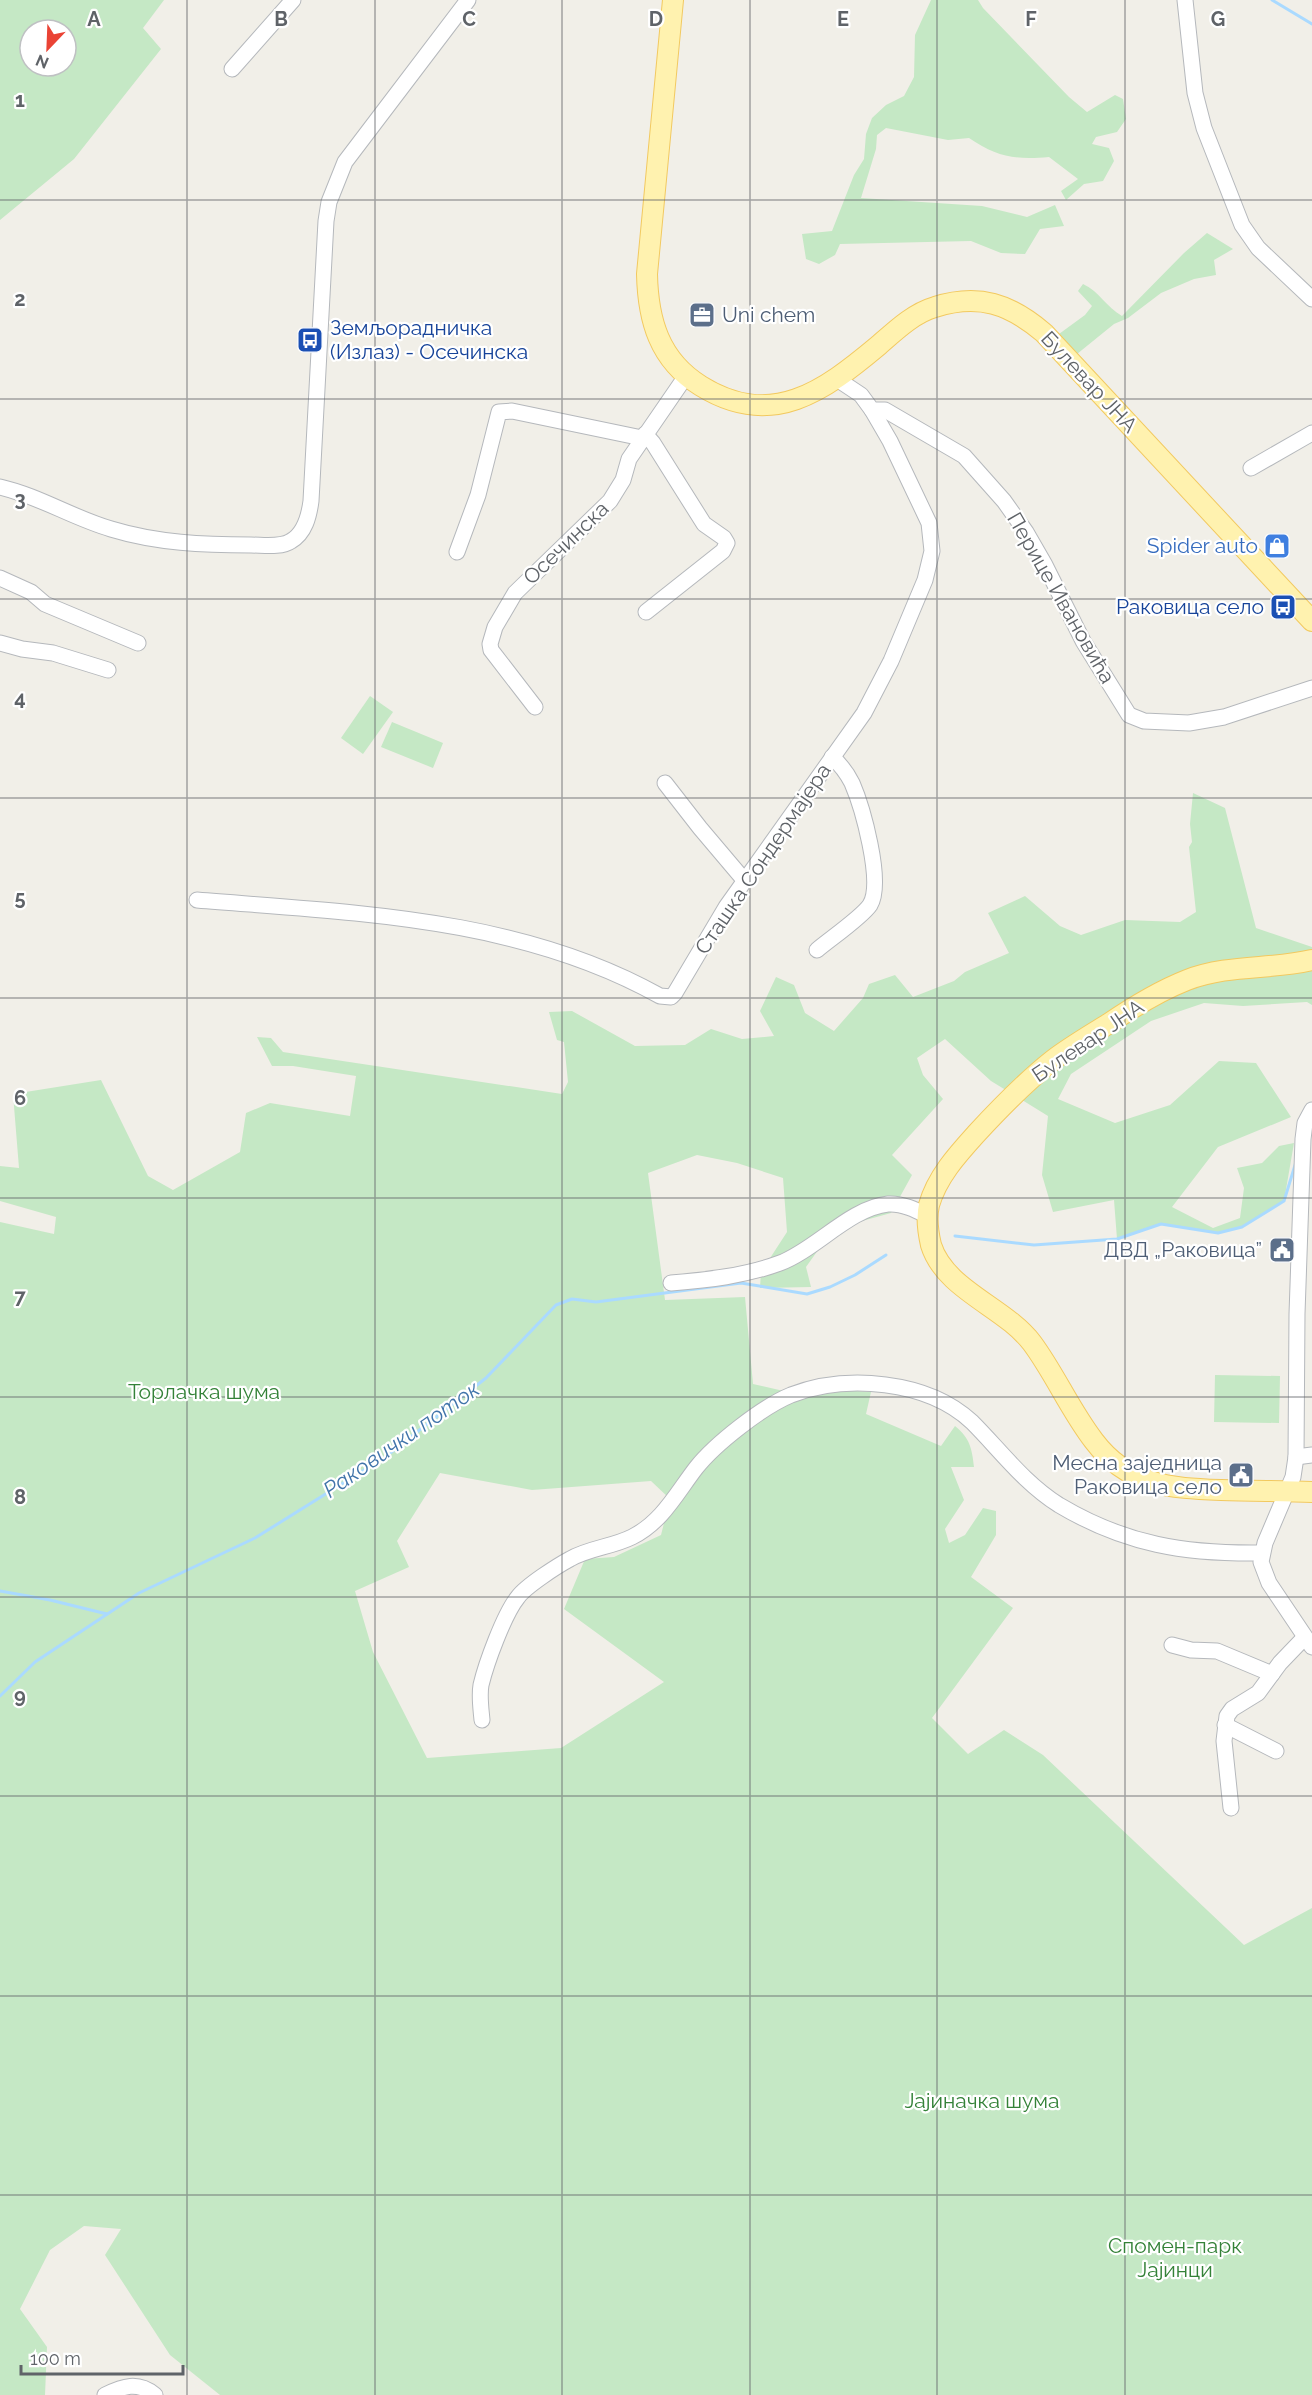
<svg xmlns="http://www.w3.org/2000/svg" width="1312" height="2395" font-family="Raleway,sans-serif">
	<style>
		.green { fill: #c5e8c5; fill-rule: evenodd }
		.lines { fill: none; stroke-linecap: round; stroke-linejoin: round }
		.stream { stroke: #aadaff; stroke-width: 3 }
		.minor-casing { stroke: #b5b8bc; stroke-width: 17 }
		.major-casing { stroke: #f2c960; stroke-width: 22 }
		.minor { stroke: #fff; stroke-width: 15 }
		.major { stroke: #fff2af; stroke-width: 20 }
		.grid { fill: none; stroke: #5f6368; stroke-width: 1.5; stroke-opacity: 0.55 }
		.labels { text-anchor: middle; stroke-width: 4.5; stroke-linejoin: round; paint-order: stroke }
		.service-label { font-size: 21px; fill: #4e5e75; stroke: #fff; text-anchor: end }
		.transit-label { font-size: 21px; fill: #164399; stroke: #fff; text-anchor: start }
		.street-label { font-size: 21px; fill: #5f6368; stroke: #fff }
		.shop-label { font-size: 21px; fill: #366cbe; stroke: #fff; text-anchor: end }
		.park-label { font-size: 21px; fill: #348238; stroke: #fff }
		.water-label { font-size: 22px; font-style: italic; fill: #4174aa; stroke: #fff }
		.grid-label { font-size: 20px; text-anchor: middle; font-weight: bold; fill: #5f6368; stroke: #fff; stroke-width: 4.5; stroke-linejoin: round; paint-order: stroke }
	</style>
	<rect width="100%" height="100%" fill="#f1efe8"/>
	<!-- green -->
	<g class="green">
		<path d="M0,0H164L143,28L161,49L74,159L0,220ZM30,30H66V66H30Z"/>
		<path d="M931,0H978L983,8L1069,97L1087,112L1115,95L1123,99L1126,119L1117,132L1096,137L1092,144L1109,148L1114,161L1103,181L1084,184L1066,200L1061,191L1078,179L1049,157C1015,160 997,157 969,138L948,140L886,128L877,135L876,149L861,198L982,206L1027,217L1055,205L1064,226L1040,229L1025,254L1001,253L971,241L840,244L835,255L819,264L806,259L802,234L832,231L854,175L864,159L866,134L872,118L886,105L904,96L914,77L915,35Z"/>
		<path d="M1207,233L1233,249L1214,260L1216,275L1194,279L1161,293L1128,318L1114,324L1077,354L1059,334L1085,315L1092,306L1078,291L1083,284C1100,292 1106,307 1122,316L1184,253Z"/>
		<polygon points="370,696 393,712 363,754 341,738"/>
		<polygon points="392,722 443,743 433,768 381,747"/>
		<path d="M1193,793L1225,808L1256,928L1312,947V1005L1307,1002L1243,1006L1204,1003L1151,1021L1071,1074L1058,1099L1115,1123L1170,1105L1219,1061L1256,1063L1291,1117L1218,1147L1172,1207L1213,1228L1240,1218L1244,1188L1237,1168L1262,1163L1279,1146L1294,1143L1284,1201L1242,1227L1218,1233L1161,1224L1117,1239L1114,1200L1053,1212L1042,1175L1048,1116L991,1081L945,1039L917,1058L923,1075L943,1099L892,1155L912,1175L891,1213L833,1229L806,1267L811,1287L760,1288L761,1272L787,1232L783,1178L737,1163L697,1155L648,1173L665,1300L745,1297L753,1384L801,1395L827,1389L871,1392L866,1414L941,1446L955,1426C970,1438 972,1449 974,1467H951L964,1500L945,1529L949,1543L965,1535L983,1508L996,1511V1535L971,1577L1013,1608L932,1718L968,1754L1004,1730L1043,1755L1244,1945L1312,1908V2395H220L170,2355L105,2255L121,2229L84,2226L50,2250L20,2309L47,2347L45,2395H0V1222L54,1234L56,1217L0,1201V1166L19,1168L13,1094L101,1080L148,1176L173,1190L240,1152L246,1113L270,1103L350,1116L356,1076L293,1066H272L257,1037L271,1038L283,1052L562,1094L568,1082L564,1042L557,1040L549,1012L572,1011L635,1046L685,1045L711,1029L742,1039L774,1036L760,1011L776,977L794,985L805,1013L834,1031L863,998L869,984L895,975L913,997L954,981L965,972L1009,953L988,913L1025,896L1060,926L1081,935L1125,920L1180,922L1196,912L1189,847L1192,842L1190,824ZM440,1473L532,1490L651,1481L670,1499L661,1535L614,1557L585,1559L564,1609L664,1682L561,1748L427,1758L373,1652L355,1591L409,1567L397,1541Z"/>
		<polygon points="1215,1375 1280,1376 1279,1423 1214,1422"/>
	</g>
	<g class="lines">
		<!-- stream -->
		<g class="stream">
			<polyline points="1272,0 1312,24"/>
			<polyline points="955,1236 1034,1245 1117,1239 1161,1224 1218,1233 1242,1227 1284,1201 1296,1162"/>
			<polyline points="0,1591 50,1600 107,1614"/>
			<polyline points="0,1696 35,1662 139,1593 255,1538 385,1457 486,1378 556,1305 572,1299 596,1302 741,1283 807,1294 830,1287 855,1275 886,1255"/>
		</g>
		<!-- minor casing -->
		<g class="minor-casing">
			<g id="minor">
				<polyline points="1185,0 1195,93 1204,128 1242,225 1258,248 1312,299"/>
				<polyline points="232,69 293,0"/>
				<polyline points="837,379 861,395 872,410 885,410 964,456 1004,501 1026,532 1045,565 1083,641 1129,715 1144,721 1189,723 1224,717 1312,688"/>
				<polyline points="645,434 653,443 704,524 724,538 727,543 723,551 646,612"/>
				<polyline points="1251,468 1312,433"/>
				<path d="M0,487C39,496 73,518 111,529C157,543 204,545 251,545C263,545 281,548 291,541C305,533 309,516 311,501L326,221L329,202L345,162L468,0"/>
				<polyline points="457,552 478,495 499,412 512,411 642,438"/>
				<polyline points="0,578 31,592 45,604 138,643"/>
				<polyline points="0,643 22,649 53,653 108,670"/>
				<polyline points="535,707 491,650 490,644 495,627 515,593 610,501 623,480 629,459 686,376"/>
				<polyline points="665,783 700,828 744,880"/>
				<path d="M197,900C354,913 519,917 660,996L671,997L675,993L726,907L864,713L891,661L925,580L932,551L929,523L890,441L872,410"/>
				<path d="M817,950C830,939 862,917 870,905C884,882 862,806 852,783C847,773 840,764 832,757"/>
				<polyline points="1312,1110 1305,1123 1303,1139 1297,1314 1296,1457 1293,1477 1265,1543 1261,1562 1269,1583 1312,1647"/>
				<path d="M671,1283C707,1280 745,1276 780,1263C815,1250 850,1208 888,1204C902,1203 916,1210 928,1216"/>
				<polyline points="1296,1457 1312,1455"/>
				<polyline points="1172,1645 1191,1650 1217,1651 1272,1674"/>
				<path d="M482,1720C481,1709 479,1696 481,1685C486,1664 504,1614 518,1597C526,1586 557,1566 570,1559C589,1548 612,1547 632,1537C662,1522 676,1494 696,1468C715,1444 762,1407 791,1395C846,1374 927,1380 972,1422C1000,1450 1024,1483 1059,1505C1126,1545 1186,1554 1261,1553"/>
				<polyline points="1225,1725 1276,1751"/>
				<polyline points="1231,1808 1224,1741 1227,1716 1232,1709 1258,1693 1280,1663 1304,1638"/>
				<path d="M105,2395C123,2386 138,2381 155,2395"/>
			</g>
		</g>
		<!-- major casing -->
		<g class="major-casing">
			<g id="major">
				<path d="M673,0L647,274C648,320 659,360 701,386C772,430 824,391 879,345C896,330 914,313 935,307C979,293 1010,304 1044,333L1312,621"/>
				<path d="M1312,960C1270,970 1229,964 1187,980C1159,991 1133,1007 1108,1024C1089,1036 1070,1047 1053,1060C1025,1082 1000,1108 976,1134C957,1155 937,1177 929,1205C926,1218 928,1232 931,1245C945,1290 1005,1307 1032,1343C1055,1374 1070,1410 1094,1441C1128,1486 1170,1488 1221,1490C1251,1491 1282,1491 1312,1492"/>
			</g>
		</g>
		<!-- minor -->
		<use href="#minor" class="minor"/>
		<!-- major -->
		<use href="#major" class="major"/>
	</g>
	<!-- grid -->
	<path class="grid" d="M187,0V2395M375,0V2395M562,0V2395M750,0V2395M937,0V2395M1125,0V2395M0,200H1312M0,399H1312M0,599H1312M0,798H1312M0,998H1312M0,1198H1312M0,1397H1312M0,1597H1312M0,1796H1312M0,1996H1312M0,2195H1312"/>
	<!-- icons -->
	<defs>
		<g id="office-square" transform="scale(1.35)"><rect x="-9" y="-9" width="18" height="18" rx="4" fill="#5c6f8a" stroke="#fff"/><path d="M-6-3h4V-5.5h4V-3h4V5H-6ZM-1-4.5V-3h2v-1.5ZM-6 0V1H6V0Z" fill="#fff"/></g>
		<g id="bus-square" transform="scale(1.35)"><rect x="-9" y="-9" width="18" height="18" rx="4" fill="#1a4fb4" stroke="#fff"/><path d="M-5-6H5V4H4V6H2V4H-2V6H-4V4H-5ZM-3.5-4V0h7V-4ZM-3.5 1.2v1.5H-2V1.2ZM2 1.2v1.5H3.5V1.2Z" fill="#fff"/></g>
		<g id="shop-square" transform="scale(1.35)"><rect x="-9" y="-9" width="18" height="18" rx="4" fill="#3f7fe0" stroke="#fff"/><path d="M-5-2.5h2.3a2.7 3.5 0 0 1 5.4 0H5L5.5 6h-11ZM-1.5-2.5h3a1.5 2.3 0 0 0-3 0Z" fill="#fff"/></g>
		<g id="civic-square" transform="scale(1.35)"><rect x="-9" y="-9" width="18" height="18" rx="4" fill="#5c6f8a" stroke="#fff"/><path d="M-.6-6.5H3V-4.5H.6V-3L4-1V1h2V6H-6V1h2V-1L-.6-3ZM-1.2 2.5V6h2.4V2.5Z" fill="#fff"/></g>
	</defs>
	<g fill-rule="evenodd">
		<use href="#office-square" x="702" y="315"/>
		<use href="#bus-square" x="310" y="340"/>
		<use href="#shop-square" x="1277" y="546"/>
		<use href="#bus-square" x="1283" y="607"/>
		<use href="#civic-square" x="1282" y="1250"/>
		<use href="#civic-square" x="1241" y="1475"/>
	</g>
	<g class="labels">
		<!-- service labels -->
		<g class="service-label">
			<text x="722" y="322" text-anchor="start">Uni chem</text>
			<text x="1262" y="1257">ДВД „Раковица”</text>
			<text x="1222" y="1470">Месна заједница<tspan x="1222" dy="24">Раковица село</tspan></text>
		</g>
		<!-- transit labels -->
		<g class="transit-label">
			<text x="330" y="335">Земљорадничка<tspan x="330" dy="24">(Излаз) - Осечинска</tspan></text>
			<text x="1264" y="614" text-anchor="end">Раковица село</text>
		</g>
		<!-- street labels -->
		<g class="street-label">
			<text transform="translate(1089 382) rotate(47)" y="7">Булевар ЈНА</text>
			<text transform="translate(566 543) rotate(-44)" y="7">Осечинска</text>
			<text transform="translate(1061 598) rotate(60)" y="7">Перице Ивановића</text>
			<text transform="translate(763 859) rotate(-56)" y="7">Сташка Сондермајера</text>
			<text transform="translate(1088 1041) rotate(-34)" y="7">Булевар ЈНА</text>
		</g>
		<!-- shop labels -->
		<g class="shop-label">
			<text x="1258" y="553">Spider auto</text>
		</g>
		<!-- park labels -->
		<g class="park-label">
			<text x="204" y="1399">Торлачка шума</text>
			<text x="982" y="2108">Јајиначка шума</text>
			<text x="1175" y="2253">Спомен-парк<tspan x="1175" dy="24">Јајинци</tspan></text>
		</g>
		<!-- water labels -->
		<g class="water-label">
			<text transform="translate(401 1439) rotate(-35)" y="8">Раковички поток</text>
		</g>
	</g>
	<g class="grid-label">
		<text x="94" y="26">A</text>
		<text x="281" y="26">B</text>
		<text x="469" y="26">C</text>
		<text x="656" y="26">D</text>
		<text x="843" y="26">E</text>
		<text x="1031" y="26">F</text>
		<text x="1218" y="26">G</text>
		<text x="20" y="107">1</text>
		<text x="20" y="306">2</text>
		<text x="20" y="506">3</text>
		<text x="20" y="705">4</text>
		<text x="20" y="905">5</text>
		<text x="20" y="1105">6</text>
		<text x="20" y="1304">7</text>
		<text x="20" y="1504">8</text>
		<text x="20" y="1703">9</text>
	</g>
	<!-- north arrow -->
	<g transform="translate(48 48) rotate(203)"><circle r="28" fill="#ffffff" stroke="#bfc1c3" stroke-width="1.5"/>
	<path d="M0-4.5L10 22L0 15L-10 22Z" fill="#ea4335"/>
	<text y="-9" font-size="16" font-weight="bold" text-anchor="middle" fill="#5f6368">N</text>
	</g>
	<!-- scale -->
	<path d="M21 2365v9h162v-9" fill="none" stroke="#5f6368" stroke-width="3"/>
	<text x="30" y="2365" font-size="18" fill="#5f6368" stroke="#ffffff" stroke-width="4.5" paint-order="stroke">100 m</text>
</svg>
